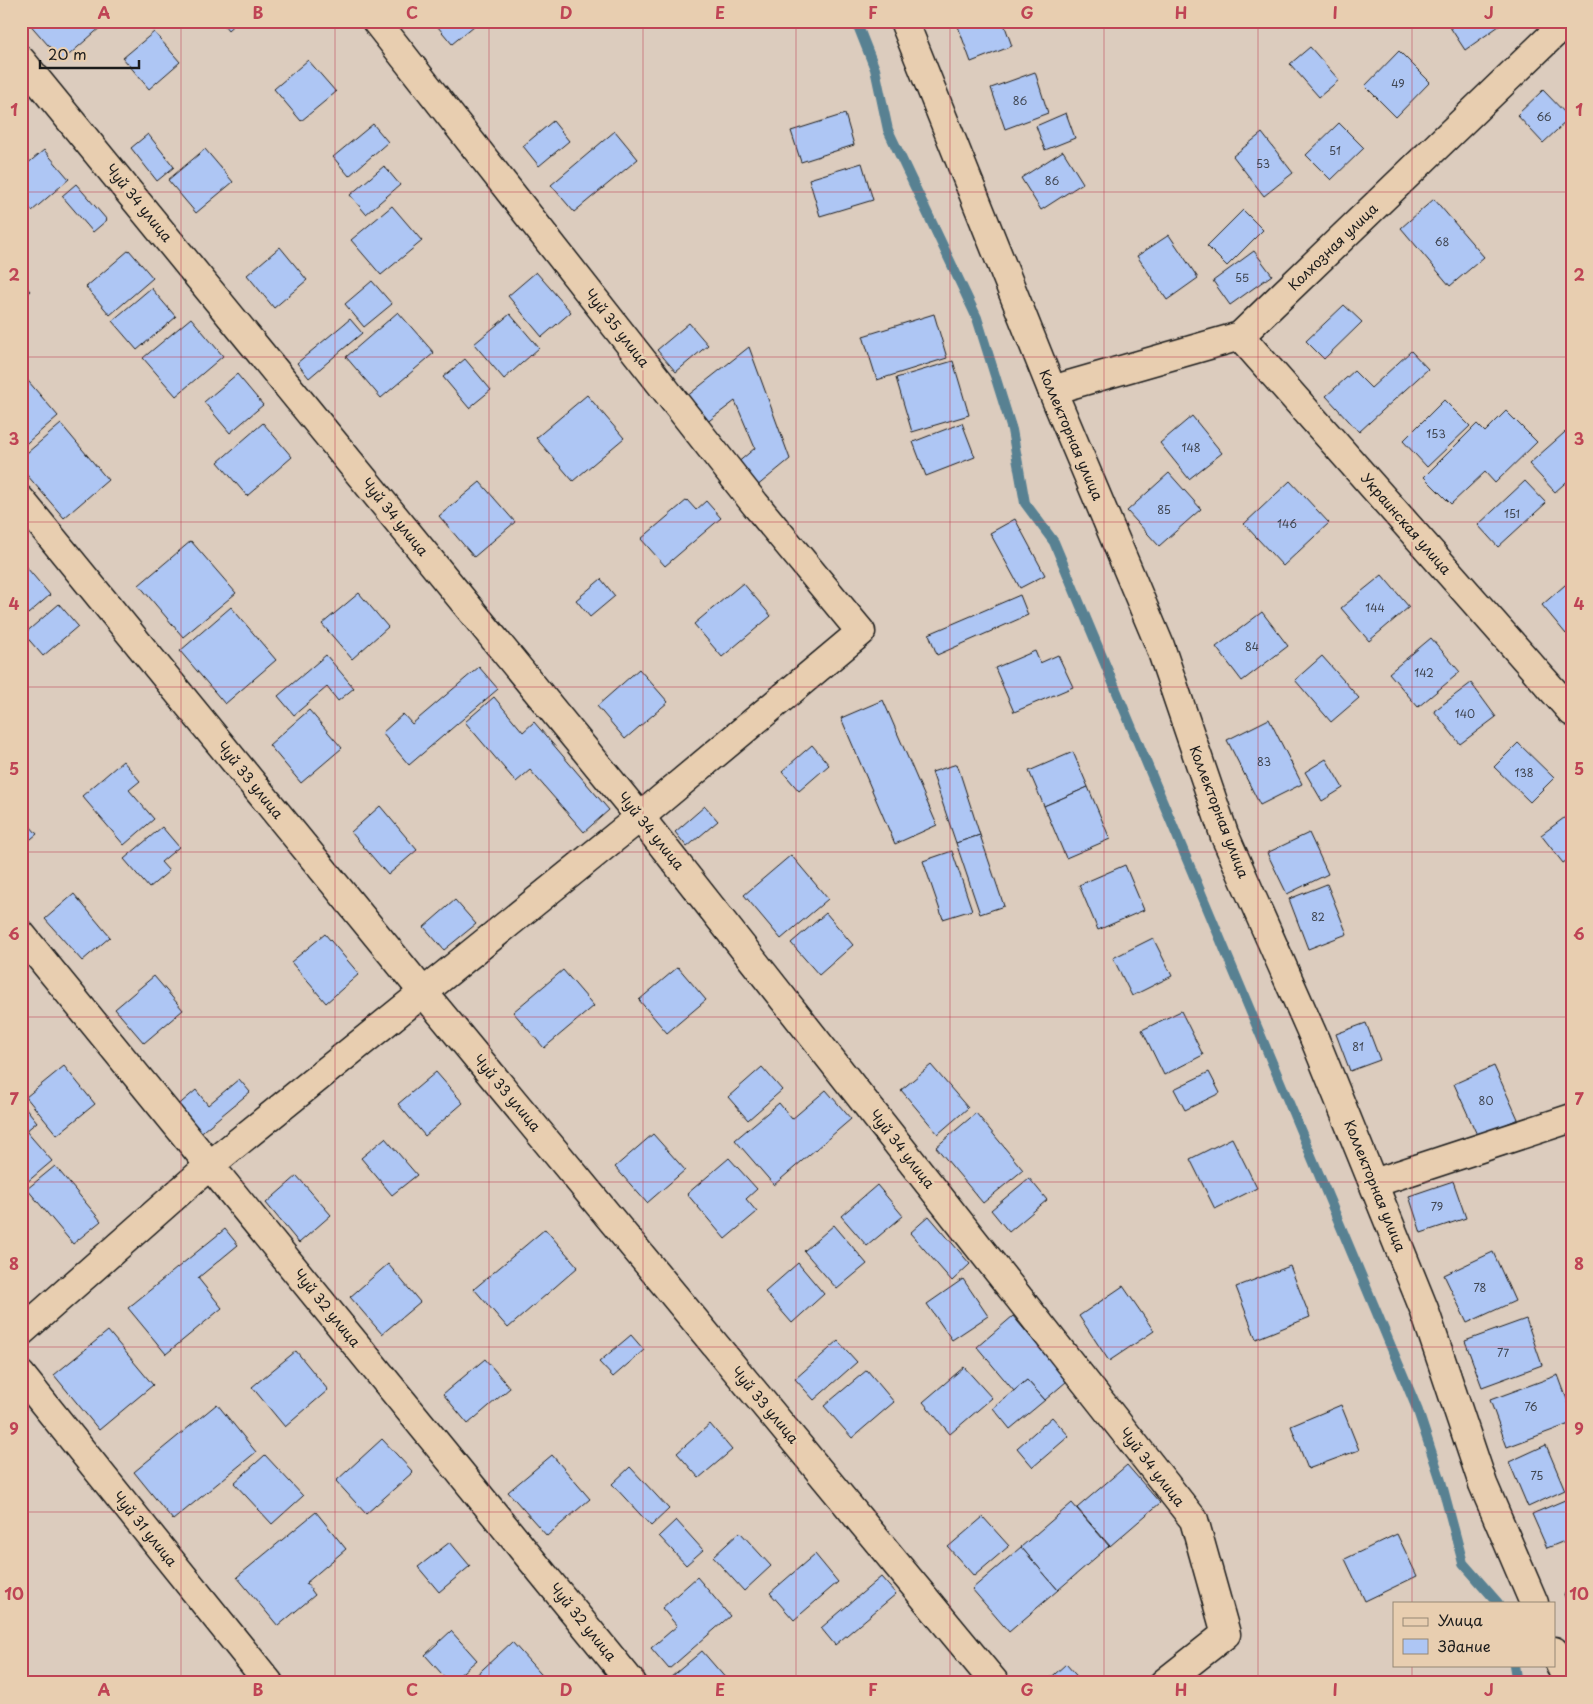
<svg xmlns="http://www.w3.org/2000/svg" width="1593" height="1704" font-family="'Playpen Sans',sans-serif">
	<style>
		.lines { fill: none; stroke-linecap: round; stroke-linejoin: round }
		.stream { stroke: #588192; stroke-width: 10 }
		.building { fill: #aec6f4; stroke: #1c1c1c }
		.street-casing { stroke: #1c1c1c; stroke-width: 31 }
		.street { stroke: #e8ceb0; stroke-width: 28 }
		.grid { fill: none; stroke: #bf4455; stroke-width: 1; stroke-opacity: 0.55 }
		.labels { text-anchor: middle; stroke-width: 5; stroke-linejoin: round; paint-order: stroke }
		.number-label { font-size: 11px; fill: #404652 }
		.street-label { font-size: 14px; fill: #1c1c1c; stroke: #e8ceb0 }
		.neatline { fill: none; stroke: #bf4455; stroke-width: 2 }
		.grid-label { font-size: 16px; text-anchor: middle; font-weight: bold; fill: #bf4455 }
	</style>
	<rect width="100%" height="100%" fill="#dcccbe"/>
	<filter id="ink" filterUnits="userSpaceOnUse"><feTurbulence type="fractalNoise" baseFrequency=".02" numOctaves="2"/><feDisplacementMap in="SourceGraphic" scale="10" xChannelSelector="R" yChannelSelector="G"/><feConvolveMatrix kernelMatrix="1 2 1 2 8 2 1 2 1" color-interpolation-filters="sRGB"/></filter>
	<g filter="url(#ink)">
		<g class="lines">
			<!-- stream -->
			<g class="stream">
				<polyline points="856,21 875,69 888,130 977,318 1012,430 1025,503 1054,542 1418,1411 1441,1481 1463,1563 1498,1603"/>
				<polyline points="1514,1665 1517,1683"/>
			</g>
		</g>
		<!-- building -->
		<g class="building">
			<polygon points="27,21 98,21 102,26 62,61"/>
			<polygon points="221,21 238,21 228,30"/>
			<polygon points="433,21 480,21 452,44"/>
			<polygon points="956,21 1003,21 1012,46 971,62"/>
			<polygon points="1446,21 1496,21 1499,26 1465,50"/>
			<polygon points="154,32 180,62 149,89 123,58"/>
			<polygon points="1310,47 1339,80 1319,97 1290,64"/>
			<polygon points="1399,51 1430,82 1396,117 1365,86"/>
			<polygon points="308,60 336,92 301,121 274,89"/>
			<polygon points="1035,72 1048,113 1005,129 991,88"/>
			<polygon points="1543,90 1570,118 1543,143 1517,115"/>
			<polygon points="1066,113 1075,138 1045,150 1036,126"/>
			<polygon points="845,114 854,145 801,162 791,131"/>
			<polygon points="553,121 569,141 539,166 523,146"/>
			<polygon points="1339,123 1364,148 1331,180 1306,155"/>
			<polygon points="373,124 388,142 349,176 333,157"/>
			<polygon points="615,131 638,159 574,212 551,185"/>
			<polygon points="1262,133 1293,173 1264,196 1233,156"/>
			<polygon points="148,134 174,167 157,181 131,148"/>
			<polygon points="205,149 233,182 196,213 168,180"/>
			<polygon points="44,150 69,179 32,211 21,198 21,169"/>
			<polygon points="1063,151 1083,183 1041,210 1021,178"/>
			<polygon points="862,163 873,200 820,216 809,179"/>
			<polygon points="384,166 400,185 366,214 350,195"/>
			<polygon points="76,184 107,220 93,232 62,196"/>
			<polygon points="1434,199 1484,257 1450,286 1401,228"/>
			<polygon points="392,206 422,241 381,275 351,240"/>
			<polygon points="1243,210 1263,230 1227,266 1207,246"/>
			<polygon points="1169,235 1198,278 1167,300 1137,256"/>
			<polygon points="280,247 307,280 274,308 247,275"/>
			<polygon points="129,250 153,278 110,315 86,287"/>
			<polygon points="1254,251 1272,275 1230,305 1213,281"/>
			<polygon points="536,272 571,312 542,337 508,296"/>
			<polygon points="21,281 30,291 21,299"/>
			<polygon points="372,281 392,304 364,327 345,304"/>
			<polygon points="151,288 176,317 137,350 112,321"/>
			<polygon points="1344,305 1362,322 1324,359 1306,341"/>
			<polygon points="398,312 434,353 381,398 346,357"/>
			<polygon points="510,314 539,348 504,379 474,344"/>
			<polygon points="934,314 947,358 877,380 863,336"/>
			<polygon points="191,318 223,356 176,396 143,358"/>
			<polygon points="350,319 362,333 309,378 297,363"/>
			<polygon points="689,323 708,345 676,372 657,350"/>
			<polygon points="749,347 790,459 756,487 736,464 755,448 735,401 706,423 686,397"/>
			<polygon points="1411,351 1428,369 1359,432 1326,396 1354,371 1371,388"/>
			<polygon points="465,359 491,390 469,408 443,377"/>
			<polygon points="953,361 969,415 912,432 896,378"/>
			<polygon points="237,374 263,405 230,433 204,402"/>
			<polygon points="23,375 58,416 21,448 21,377"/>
			<polygon points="587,395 624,438 573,481 536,438"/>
			<polygon points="1444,400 1470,426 1427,467 1403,441"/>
			<polygon points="1506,411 1537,442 1495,483 1485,472 1451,504 1424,477 1477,424 1485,432"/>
			<polygon points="1192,416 1222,453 1189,479 1160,443"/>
			<polygon points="263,423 292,457 247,496 218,462"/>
			<polygon points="962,423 975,457 926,476 913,442"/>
			<polygon points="61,424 108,480 64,518 21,468 21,458"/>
			<polygon points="1572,426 1572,477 1555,492 1529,464"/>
			<polygon points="1169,473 1201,509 1159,546 1127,511"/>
			<polygon points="1290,481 1329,523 1283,566 1244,524"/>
			<polygon points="1525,481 1546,503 1498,547 1478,525"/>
			<polygon points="480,482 515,522 474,557 439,516"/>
			<polygon points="687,500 696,510 706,501 721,518 665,566 641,539"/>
			<polygon points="1015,519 1045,575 1020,588 990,533"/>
			<polygon points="191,541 236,593 183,637 139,585"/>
			<polygon points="22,562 50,595 28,614 21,607"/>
			<polygon points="1382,575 1409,607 1369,641 1341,608"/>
			<polygon points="601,579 615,596 590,617 576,600"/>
			<polygon points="1572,579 1572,629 1566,634 1542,605"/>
			<polygon points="743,583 771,616 722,657 694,624"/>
			<polygon points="359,593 388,627 352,659 322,624"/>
			<polygon points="1020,595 1028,615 937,655 929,634"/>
			<polygon points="59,604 78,626 43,656 24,634"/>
			<polygon points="231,607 276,660 225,704 180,651"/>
			<polygon points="1262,612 1288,646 1242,681 1216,647"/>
			<polygon points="1431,638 1460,672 1418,707 1389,673"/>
			<polygon points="1035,651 1040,663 1058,655 1073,687 1014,712 995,668"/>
			<polygon points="326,655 354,688 338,701 327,687 294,715 278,696"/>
			<polygon points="1322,656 1359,698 1331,722 1295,680"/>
			<polygon points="479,667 498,689 409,765 382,733 403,714 412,724"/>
			<polygon points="639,669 668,702 625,739 597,706"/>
			<polygon points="1471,683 1496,717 1460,744 1434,711"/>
			<polygon points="494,697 523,732 534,722 609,810 584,832 530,770 516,782 465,722"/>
			<polygon points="883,700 937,825 895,844 841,718"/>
			<polygon points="309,710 342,748 301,783 269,745"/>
			<polygon points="1269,719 1302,784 1260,805 1227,740"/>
			<polygon points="1518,743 1554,778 1530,802 1494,767"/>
			<polygon points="812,745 829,765 799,791 782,771"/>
			<polygon points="1073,752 1088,787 1044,806 1029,771"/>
			<polygon points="1326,759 1343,788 1322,801 1305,772"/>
			<polygon points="123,761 140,781 129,790 154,819 124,845 82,796"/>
			<polygon points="957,764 980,835 956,843 932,772"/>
			<polygon points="1088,787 1110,839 1066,858 1044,806"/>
			<polygon points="380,806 417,850 388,875 351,832"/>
			<polygon points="705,806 718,821 687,847 675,832"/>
			<polygon points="1572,812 1572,857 1563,863 1541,835"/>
			<polygon points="21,816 37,834 21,847"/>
			<polygon points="162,827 179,847 161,862 169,871 149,888 124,859"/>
			<polygon points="1309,833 1328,874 1287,894 1267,853"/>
			<polygon points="980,835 1004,906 980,914 956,843"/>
			<polygon points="952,851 972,910 943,919 923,861"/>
			<polygon points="791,855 828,899 781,939 744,895"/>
			<polygon points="1125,865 1144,910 1098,930 1079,885"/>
			<polygon points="1327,884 1347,934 1308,949 1289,899"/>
			<polygon points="74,894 110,937 82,961 45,919"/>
			<polygon points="455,900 476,924 444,950 424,927"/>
			<polygon points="826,913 853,945 819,975 791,943"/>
			<polygon points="325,934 359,974 326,1003 291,962"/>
			<polygon points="1153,938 1172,976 1132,996 1113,958"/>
			<polygon points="678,967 706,1000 667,1033 639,1000"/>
			<polygon points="563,970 594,1006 544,1048 513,1012"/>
			<polygon points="154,976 183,1010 144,1043 115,1009"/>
			<polygon points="1181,1011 1203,1055 1164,1075 1142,1030"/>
			<polygon points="1366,1023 1380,1060 1350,1071 1336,1034"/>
			<polygon points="931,1065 968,1108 938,1134 901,1090"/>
			<polygon points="64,1066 95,1104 57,1135 26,1097"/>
			<polygon points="1494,1066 1518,1119 1478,1137 1454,1084"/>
			<polygon points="762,1067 782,1090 748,1120 728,1097"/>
			<polygon points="436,1072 463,1103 425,1136 398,1104"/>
			<polygon points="1209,1072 1220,1093 1185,1110 1174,1089"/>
			<polygon points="239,1079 250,1092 198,1135 175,1108 196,1090 208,1105"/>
			<polygon points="826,1090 851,1119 774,1185 735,1140 779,1103 792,1119"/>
			<polygon points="21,1102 37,1122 26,1131 52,1161 26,1183 21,1177"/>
			<polygon points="976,1113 1023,1170 983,1203 936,1147"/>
			<polygon points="653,1134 685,1170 647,1203 615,1167"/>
			<polygon points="385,1138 417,1175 392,1195 361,1158"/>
			<polygon points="1232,1138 1257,1188 1215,1209 1190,1159"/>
			<polygon points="729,1158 757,1189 746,1199 757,1212 725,1239 687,1194"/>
			<polygon points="55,1166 101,1221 73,1244 27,1189"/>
			<polygon points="297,1176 331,1215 299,1243 266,1203"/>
			<polygon points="1029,1178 1047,1200 1009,1232 991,1210"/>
			<polygon points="1453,1181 1466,1218 1421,1233 1409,1196"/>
			<polygon points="877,1185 903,1216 867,1246 841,1216"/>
			<polygon points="929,1216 970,1264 952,1281 910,1233"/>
			<polygon points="834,1225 867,1264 837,1289 804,1251"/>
			<polygon points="225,1229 238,1245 198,1278 222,1308 166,1354 128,1308"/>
			<polygon points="545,1229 578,1267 508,1328 474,1289"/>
			<polygon points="1493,1252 1515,1301 1467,1323 1444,1275"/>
			<polygon points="798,1263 824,1294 792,1323 765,1292"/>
			<polygon points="388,1264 420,1302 382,1334 350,1297"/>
			<polygon points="1290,1266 1310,1317 1256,1339 1236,1287"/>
			<polygon points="963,1279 988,1316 952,1340 927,1304"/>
			<polygon points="1123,1286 1154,1331 1109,1361 1079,1316"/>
			<polygon points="1013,1316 1067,1381 1045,1400 1027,1380 1014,1391 977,1347"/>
			<polygon points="1526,1319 1542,1365 1482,1387 1465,1341"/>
			<polygon points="108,1331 153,1385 99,1430 54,1375"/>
			<polygon points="631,1335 644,1350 613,1377 599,1362"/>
			<polygon points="838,1341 857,1362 814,1400 795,1379"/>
			<polygon points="296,1351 328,1390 285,1427 252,1387"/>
			<polygon points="485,1359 510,1388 468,1424 443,1394"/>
			<polygon points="964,1367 992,1398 950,1434 923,1402"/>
			<polygon points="867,1370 894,1402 852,1438 824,1406"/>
			<polygon points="1558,1375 1572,1413 1572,1423 1507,1447 1490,1400"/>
			<polygon points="1027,1380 1045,1400 1010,1429 993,1408"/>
			<polygon points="217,1404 256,1452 173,1520 134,1472"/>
			<polygon points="1341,1405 1359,1450 1308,1469 1291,1426"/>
			<polygon points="1052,1417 1069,1436 1033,1467 1017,1448"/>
			<polygon points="710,1424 732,1450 699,1478 677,1453"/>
			<polygon points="382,1439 413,1472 366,1514 336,1481"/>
			<polygon points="1546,1445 1565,1490 1528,1507 1509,1462"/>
			<polygon points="265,1455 303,1496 272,1524 234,1483"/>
			<polygon points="552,1455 590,1499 547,1536 508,1492"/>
			<polygon points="1127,1465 1160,1503 1110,1546 1077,1508"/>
			<polygon points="630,1467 669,1509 651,1526 612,1484"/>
			<polygon points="1572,1497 1572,1538 1547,1548 1532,1514"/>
			<polygon points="1072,1503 1109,1546 1058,1590 1021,1547"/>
			<polygon points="316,1512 346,1549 306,1583 315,1595 278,1626 237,1577"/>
			<polygon points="983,1517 1009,1546 974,1576 948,1547"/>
			<polygon points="676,1520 703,1550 686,1565 659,1536"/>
			<polygon points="740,1532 771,1566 744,1591 713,1557"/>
			<polygon points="1397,1534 1417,1576 1365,1601 1345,1559"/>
			<polygon points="450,1542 470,1566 439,1592 418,1567"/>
			<polygon points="1021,1547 1058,1590 1009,1632 972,1589"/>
			<polygon points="815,1554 838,1582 794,1620 770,1593"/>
			<polygon points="697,1577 730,1616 669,1669 651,1648 677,1626 662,1608"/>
			<polygon points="881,1577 896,1594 835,1645 821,1628"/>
			<polygon points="1572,1591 1572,1615 1564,1594"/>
			<polygon points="451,1631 477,1660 450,1683 425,1655"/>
			<polygon points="512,1642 549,1683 468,1683 484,1668"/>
			<polygon points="702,1651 728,1681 727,1683 674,1683 670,1678"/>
			<polygon points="1066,1664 1082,1682 1081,1683 1045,1683"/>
		</g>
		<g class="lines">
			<!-- street casing -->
			<g class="street-casing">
				<g id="street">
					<polyline points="904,21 1052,390 1160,646 1224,834 1315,1040 1424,1309 1483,1484 1534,1603"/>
					<polyline points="21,60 640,817 1194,1520 1226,1634 1164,1683"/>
					<polyline points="1240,336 1572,712"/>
					<polyline points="1052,390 1240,336 1567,21"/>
					<polyline points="21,500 423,992 995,1683"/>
					<polyline points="21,934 632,1683"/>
					<polyline points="1374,1183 1572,1118"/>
					<polyline points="21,1332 210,1165 640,817 861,632 755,504 376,21"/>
					<polyline points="21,1375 269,1683"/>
					<polyline points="1554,1651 1568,1683"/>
				</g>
			</g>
			<!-- street -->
			<use href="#street" class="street"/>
		</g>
	</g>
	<!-- grid -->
	<path class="grid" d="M181,21V1683M335,21V1683M489,21V1683M643,21V1683M796,21V1683M950,21V1683M1104,21V1683M1258,21V1683M1412,21V1603M21,192H1572M21,357H1572M21,522H1572M21,687H1572M21,852H1572M21,1017H1572M21,1182H1572M21,1347H1572M21,1512H1572M1412,1665V1683"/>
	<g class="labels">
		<!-- number labels -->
		<g class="number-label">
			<text x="1398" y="88">49</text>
			<text x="1020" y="105">86</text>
			<text x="1544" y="121">66</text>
			<text x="1335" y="155">51</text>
			<text x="1263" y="168">53</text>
			<text x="1052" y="185">86</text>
			<text x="1442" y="246">68</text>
			<text x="1242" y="282">55</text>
			<text x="1436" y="438">153</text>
			<text x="1191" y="452">148</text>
			<text x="1164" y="514">85</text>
			<text x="1512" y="518">151</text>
			<text x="1287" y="528">146</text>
			<text x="1375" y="612">144</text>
			<text x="1252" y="651">84</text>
			<text x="1424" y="677">142</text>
			<text x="1465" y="718">140</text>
			<text x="1264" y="766">83</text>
			<text x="1524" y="777">138</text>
			<text x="1318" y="921">82</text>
			<text x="1358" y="1051">81</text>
			<text x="1486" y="1105">80</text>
			<text x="1437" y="1211">79</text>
			<text x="1480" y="1292">78</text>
			<text x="1503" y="1357">77</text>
			<text x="1531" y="1411">76</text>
			<text x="1537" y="1480">75</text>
		</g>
		<!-- street labels -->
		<g class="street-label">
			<text transform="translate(139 203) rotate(51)" y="5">Чуй 34 улица</text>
			<text transform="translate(1333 247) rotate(-44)" y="5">Колхозная улица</text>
			<text transform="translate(617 328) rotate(52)" y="5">Чуй 35 улица</text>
			<text transform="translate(1071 435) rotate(67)" y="5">Коллекторная улица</text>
			<text transform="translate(395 517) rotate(51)" y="5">Чуй 34 улица</text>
			<text transform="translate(1406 524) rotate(49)" y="5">Украинская улица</text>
			<text transform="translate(250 780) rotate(51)" y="5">Чуй 33 улица</text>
			<text transform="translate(1219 812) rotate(69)" y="5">Коллекторная улица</text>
			<text transform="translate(651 831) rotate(51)" y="5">Чуй 34 улица</text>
			<text transform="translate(507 1093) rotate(50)" y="5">Чуй 33 улица</text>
			<text transform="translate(902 1149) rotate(52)" y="5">Чуй 34 улица</text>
			<text transform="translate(1375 1186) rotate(68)" y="5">Коллекторная улица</text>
			<text transform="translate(327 1308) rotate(51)" y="5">Чуй 32 улица</text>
			<text transform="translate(765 1405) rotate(50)" y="5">Чуй 33 улица</text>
			<text transform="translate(1152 1467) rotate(52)" y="5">Чуй 34 улица</text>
			<text transform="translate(145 1529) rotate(51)" y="5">Чуй 31 улица</text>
			<text transform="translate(583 1622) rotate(51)" y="5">Чуй 32 улица</text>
		</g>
	</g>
	<!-- margin -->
	<rect width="1593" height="1704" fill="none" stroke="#e8ceb0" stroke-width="55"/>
	<!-- legend -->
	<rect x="1393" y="1602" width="162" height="65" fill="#e8ceb0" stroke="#968775"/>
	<rect x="1403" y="1618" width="25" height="8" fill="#e8ceb0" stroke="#968775"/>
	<text x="1438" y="1626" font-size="15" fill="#1c1c1c">Улица</text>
	<rect x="1403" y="1639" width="25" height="15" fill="#aec6f4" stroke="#968775"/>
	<text x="1438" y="1652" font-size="15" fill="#1c1c1c">Здание</text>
	<!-- scale -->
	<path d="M40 60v8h99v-8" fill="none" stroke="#1c1c1c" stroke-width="2.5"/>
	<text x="48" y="60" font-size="15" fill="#1c1c1c" stroke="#e8ceb0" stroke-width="4" paint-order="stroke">20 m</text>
	<rect x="28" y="28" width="1538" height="1648" class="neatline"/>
	<g class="grid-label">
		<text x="104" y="19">A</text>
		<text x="258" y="19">B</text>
		<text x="412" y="19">C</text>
		<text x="566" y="19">D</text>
		<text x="720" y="19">E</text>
		<text x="873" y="19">F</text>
		<text x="1027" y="19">G</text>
		<text x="1181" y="19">H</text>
		<text x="1335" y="19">I</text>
		<text x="1489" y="19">J</text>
		<text x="14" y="116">1</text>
		<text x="1579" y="116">1</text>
		<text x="14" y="281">2</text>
		<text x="1579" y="281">2</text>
		<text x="14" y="445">3</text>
		<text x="1579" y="445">3</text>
		<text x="14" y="610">4</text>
		<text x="1579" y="610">4</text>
		<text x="14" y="775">5</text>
		<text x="1579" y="775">5</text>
		<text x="14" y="940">6</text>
		<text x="1579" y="940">6</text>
		<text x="14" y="1105">7</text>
		<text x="1579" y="1105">7</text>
		<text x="14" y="1270">8</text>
		<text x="1579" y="1270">8</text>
		<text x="14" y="1435">9</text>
		<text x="1579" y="1435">9</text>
		<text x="14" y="1600">10</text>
		<text x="1579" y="1600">10</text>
		<text x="104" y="1696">A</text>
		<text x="258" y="1696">B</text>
		<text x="412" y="1696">C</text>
		<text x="566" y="1696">D</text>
		<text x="720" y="1696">E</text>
		<text x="873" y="1696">F</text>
		<text x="1027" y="1696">G</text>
		<text x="1181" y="1696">H</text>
		<text x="1335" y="1696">I</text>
		<text x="1489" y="1696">J</text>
	</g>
</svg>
